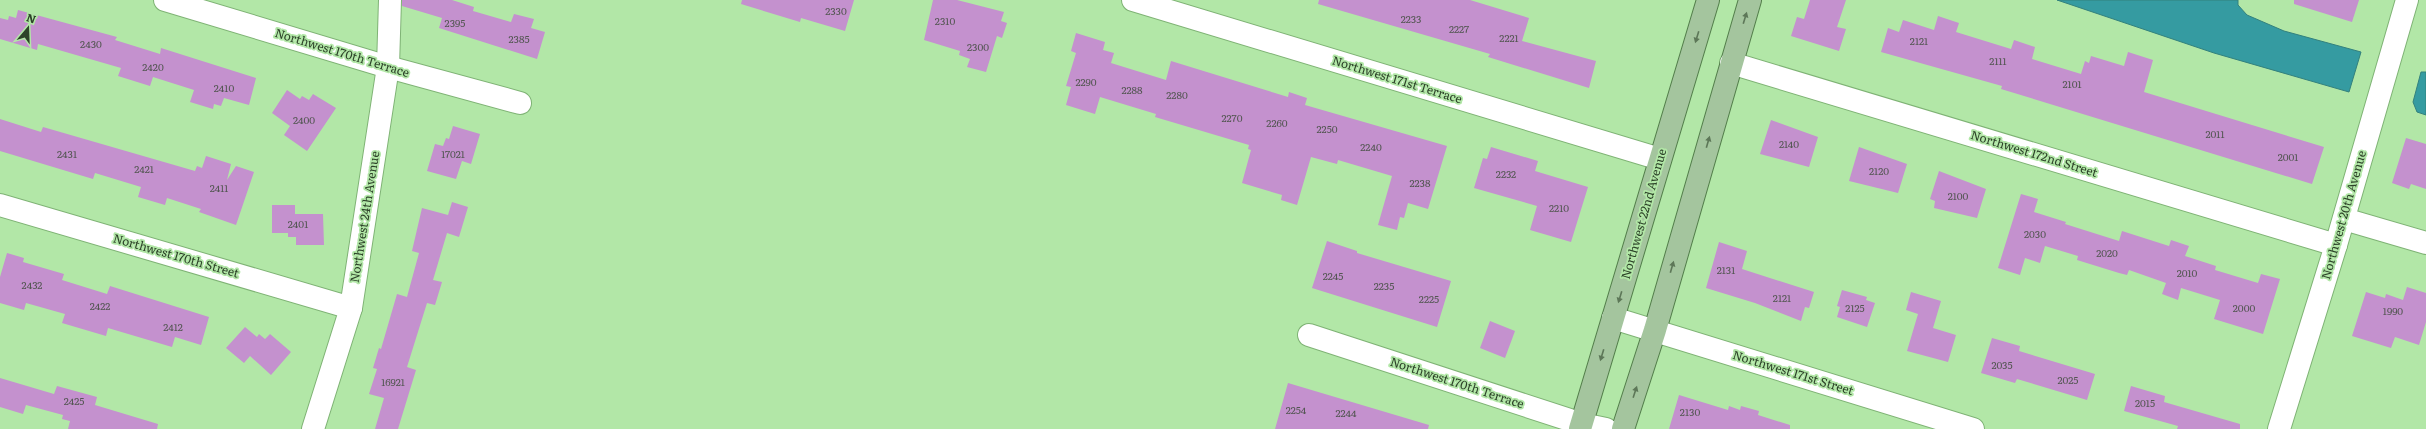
<svg xmlns="http://www.w3.org/2000/svg" width="2426" height="429" font-family="Literata,serif">
	<style>
		.water { fill: #359ba1; stroke: #33817d }
		.building { fill: #c491ce }
		.lines { fill: none; stroke-linecap: round; stroke-linejoin: round }
		.minor-casing { stroke: #7fb375; stroke-width: 24 }
		.major-casing { stroke: #537e4b; stroke-width: 24 }
		.minor { stroke: #fff; stroke-width: 22 }
		.major { stroke: #a4c59e; stroke-width: 22 }
		.oneway { fill: #5d7758 }
		.labels { text-anchor: middle; stroke-width: 3.5; stroke-linejoin: round; paint-order: stroke }
		.number-label { font-size: 10px; fill: #535652 }
		.street-label { font-size: 12px; fill: #2d4329; stroke: #b2e7a7 }
	</style>
	<rect width="100%" height="100%" fill="#b2e7a7"/>
	<!-- water -->
	<g class="water">
		<polygon points="2057,0 2238,0 2238,5 2247,15 2284,31 2361,52 2349,92 2214,53"/>
		<polygon points="2421,72 2426,72 2426,115 2417,112 2413,102"/>
	</g>
	<!-- building -->
	<g class="building">
		<polygon points="402,0 452,0 474,7 473,11 511,22 514,14 534,19 531,28 545,32 537,59 439,28 442,18 402,6"/>
		<polygon points="742,0 854,0 845,31 801,18 800,22 741,4"/>
		<polygon points="933,0 957,0 1004,12 1001,21 1007,23 1002,38 997,36 986,72 967,67 970,59 959,55 960,51 924,40"/>
		<polygon points="1319,0 1470,0 1529,18 1522,41 1596,61 1589,88 1488,57 1490,54 1318,4"/>
		<polygon points="1810,0 1846,0 1837,27 1846,29 1839,51 1791,36 1797,17 1804,19"/>
		<polygon points="2294,0 2359,0 2352,22 2294,4"/>
		<polygon points="18,10 117,37 115,40 160,54 161,48 256,78 249,105 224,98 221,106 214,104 213,109 190,102 194,90 153,77 150,86 118,76 121,68 38,44 37,50 0,39 0,18 8,20 9,16 16,18"/>
		<polygon points="1938,16 1959,23 1956,32 2011,49 2014,40 2035,47 2032,59 2081,74 2085,61 2089,63 2091,56 2124,66 2128,52 2153,60 2144,92 2324,147 2312,184 2001,89 2002,86 1881,52 1888,28 1899,32 1903,20 1934,30"/>
		<polygon points="1076,33 1105,42 1103,50 1114,53 1111,63 1166,80 1171,61 1288,97 1289,92 1307,98 1305,105 1447,146 1428,209 1408,203 1404,218 1400,217 1397,230 1378,225 1392,176 1338,160 1337,164 1311,157 1297,205 1281,200 1282,195 1242,183 1251,150 1248,149 1249,145 1155,117 1156,114 1100,97 1095,114 1066,105 1071,87 1066,86 1076,53 1071,51"/>
		<polygon points="287,90 300,99 302,96 309,100 313,94 336,108 307,151 284,135 290,126 272,113"/>
		<polygon points="0,119 41,132 43,127 195,171 197,166 202,168 206,156 231,164 227,180 236,166 254,172 236,225 199,212 201,209 167,198 165,205 138,197 141,187 95,173 93,179 0,151"/>
		<polygon points="1771,120 1818,137 1809,167 1760,154"/>
		<polygon points="453,126 480,134 471,164 462,161 456,179 427,171 435,144 443,146 446,138 449,139"/>
		<polygon points="2406,138 2426,144 2426,189 2411,184 2409,189 2392,183"/>
		<polygon points="1491,147 1538,161 1535,171 1588,187 1571,242 1530,230 1537,206 1474,188 1483,158 1487,159"/>
		<polygon points="1859,147 1907,164 1898,193 1849,181"/>
		<polygon points="1939,171 1986,189 1977,218 1934,208 1935,201 1930,199"/>
		<polygon points="2021,194 2038,199 2034,212 2066,222 2065,224 2119,241 2122,231 2169,246 2171,240 2189,246 2185,256 2216,266 2215,270 2258,283 2261,274 2280,279 2263,334 2214,319 2220,300 2181,288 2178,300 2162,294 2166,283 2129,270 2127,275 2119,273 2077,260 2078,256 2045,246 2040,263 2025,258 2020,275 1998,268"/>
		<polygon points="452,202 468,207 459,237 447,233 433,280 442,282 435,305 427,303 407,367 416,370 398,429 375,429 384,398 369,394 377,369 373,368 379,348 381,349 397,294 407,297 419,253 412,251 422,208 448,215"/>
		<polygon points="272,205 295,205 295,214 323,214 324,245 296,245 296,237 288,237 288,233 272,233"/>
		<polygon points="1327,241 1357,251 1357,253 1451,281 1437,327 1312,288"/>
		<polygon points="1719,242 1747,251 1742,269 1814,292 1809,308 1805,307 1801,321 1755,303 1706,288"/>
		<polygon points="7,253 24,258 23,262 64,274 62,280 107,294 110,286 209,317 201,345 175,337 172,347 108,328 106,336 62,323 65,314 26,303 24,310 0,303 0,277"/>
		<polygon points="2407,287 2426,293 2426,322 2419,345 2395,337 2391,348 2352,336 2366,292 2385,298 2386,294 2403,300"/>
		<polygon points="1842,290 1867,297 1866,300 1875,303 1867,327 1837,317 1840,307 1837,306"/>
		<polygon points="1911,292 1941,301 1933,328 1956,335 1948,362 1907,351 1918,314 1906,310"/>
		<polygon points="1490,321 1515,331 1505,358 1480,348"/>
		<polygon points="245,327 257,337 259,334 265,339 270,334 291,352 271,375 250,356 244,363 226,348"/>
		<polygon points="1992,338 2020,346 2019,351 2095,374 2087,400 2017,379 2015,383 1981,373"/>
		<polygon points="0,378 54,394 57,386 97,397 95,405 158,424 157,429 68,429 70,421 62,419 63,415 26,405 23,414 0,407"/>
		<polygon points="1288,383 1429,425 1428,429 1275,429"/>
		<polygon points="2131,386 2165,396 2164,402 2240,424 2240,429 2177,429 2178,426 2124,411"/>
		<polygon points="1679,395 1728,410 1729,406 1740,410 1741,406 1759,411 1758,415 1790,425 1790,429 1669,429"/>
	</g>
	<g class="lines">
		<!-- minor casing -->
		<g class="minor-casing">
			<g id="minor">
				<polyline points="165,0 388,67 520,103"/>
				<polyline points="1133,0 1660,159"/>
				<polyline points="1731,63 2336,245"/>
				<polyline points="0,205 351,308"/>
				<polyline points="2344,219 2426,243"/>
				<polyline points="1613,318 1973,429"/>
				<polyline points="1309,335 1582,424 1606,429"/>
				<polyline points="313,429 351,308 388,67 390,0"/>
				<polyline points="2279,429 2336,245 2407,0"/>
			</g>
		</g>
		<!-- major casing -->
		<g class="major-casing">
			<g id="major">
				<polyline points="1580,429 1708,0"/>
				<polyline points="1623,429 1655,330 1750,0"/>
			</g>
		</g>
		<!-- minor -->
		<use href="#minor" class="minor"/>
		<!-- major -->
		<use href="#major" class="major"/>
	</g>
	<!-- one-way arrows -->
	<defs><path id="oneway-solid" d="M-6-.8H1V-3.2L6.5 0L1 3.2V.8H-6Z"/></defs>
	<g class="oneway">
		<use href="#oneway-solid" transform="translate(1745 18) rotate(-73)"/>
		<use href="#oneway-solid" transform="translate(1697 37) rotate(107)"/>
		<use href="#oneway-solid" transform="translate(1708 142) rotate(-74)"/>
		<use href="#oneway-solid" transform="translate(1672 267) rotate(-74)"/>
		<use href="#oneway-solid" transform="translate(1620 297) rotate(107)"/>
		<use href="#oneway-solid" transform="translate(1602 355) rotate(107)"/>
		<use href="#oneway-solid" transform="translate(1635 392) rotate(-72)"/>
	</g>
	<g class="labels">
		<!-- number labels -->
		<g class="number-label">
			<text x="836" y="15">2330</text>
			<text x="1411" y="23">2233</text>
			<text x="945" y="25">2310</text>
			<text x="455" y="27">2395</text>
			<text x="1459" y="33">2227</text>
			<text x="1509" y="42">2221</text>
			<text x="519" y="43">2385</text>
			<text x="1919" y="45">2121</text>
			<text x="91" y="48">2430</text>
			<text x="978" y="51">2300</text>
			<text x="1998" y="65">2111</text>
			<text x="153" y="71">2420</text>
			<text x="1086" y="86">2290</text>
			<text x="2072" y="88">2101</text>
			<text x="224" y="92">2410</text>
			<text x="1132" y="94">2288</text>
			<text x="1177" y="99">2280</text>
			<text x="1232" y="122">2270</text>
			<text x="304" y="124">2400</text>
			<text x="1277" y="127">2260</text>
			<text x="1327" y="133">2250</text>
			<text x="2215" y="138">2011</text>
			<text x="1789" y="148">2140</text>
			<text x="1371" y="151">2240</text>
			<text x="67" y="158">2431</text>
			<text x="453" y="158">17021</text>
			<text x="2288" y="161">2001</text>
			<text x="144" y="173">2421</text>
			<text x="1879" y="175">2120</text>
			<text x="1506" y="178">2232</text>
			<text x="1420" y="187">2238</text>
			<text x="219" y="192">2411</text>
			<text x="1958" y="200">2100</text>
			<text x="1559" y="212">2210</text>
			<text x="298" y="228">2401</text>
			<text x="2035" y="238">2030</text>
			<text x="2107" y="257">2020</text>
			<text x="1726" y="274">2131</text>
			<text x="2187" y="277">2010</text>
			<text x="1333" y="280">2245</text>
			<text x="32" y="289">2432</text>
			<text x="1384" y="290">2235</text>
			<text x="1782" y="302">2121</text>
			<text x="1429" y="303">2225</text>
			<text x="100" y="310">2422</text>
			<text x="1855" y="312">2125</text>
			<text x="2244" y="312">2000</text>
			<text x="2393" y="315">1990</text>
			<text x="173" y="331">2412</text>
			<text x="2002" y="369">2035</text>
			<text x="2068" y="384">2025</text>
			<text x="393" y="386">16921</text>
			<text x="74" y="405">2425</text>
			<text x="2145" y="407">2015</text>
			<text x="1296" y="414">2254</text>
			<text x="1690" y="416">2130</text>
			<text x="1346" y="417">2244</text>
		</g>
		<!-- street labels -->
		<g class="street-label">
			<text transform="translate(342 53) rotate(17)" y="4">Northwest 170th Terrace</text>
			<text transform="translate(1397 80) rotate(17)" y="4">Northwest 171st Terrace</text>
			<text transform="translate(2034 154) rotate(17)" y="4">Northwest 172nd Street</text>
			<text transform="translate(1644 214) rotate(-74)" y="4">Northwest 22nd Avenue</text>
			<text transform="translate(2344 215) rotate(-74)" y="4">Northwest 20th Avenue</text>
			<text transform="translate(365 217) rotate(-81)" y="4">Northwest 24th Avenue</text>
			<text transform="translate(176 256) rotate(16)" y="4">Northwest 170th Street</text>
			<text transform="translate(1793 373) rotate(17)" y="4">Northwest 171st Street</text>
			<text transform="translate(1457 383) rotate(18)" y="4">Northwest 170th Terrace</text>
		</g>
	</g>
	<!-- north arrow -->
	<g transform="translate(28 28) rotate(19)" stroke="#b2e7a7" stroke-width="3" paint-order="stroke">
	<path d="M0-3L7 15L0 10L-7 15Z" fill="#2d4329"/>
	<text y="-6" font-size="11" font-weight="bold" text-anchor="middle" fill="#2d4329">N</text>
	</g>
</svg>
